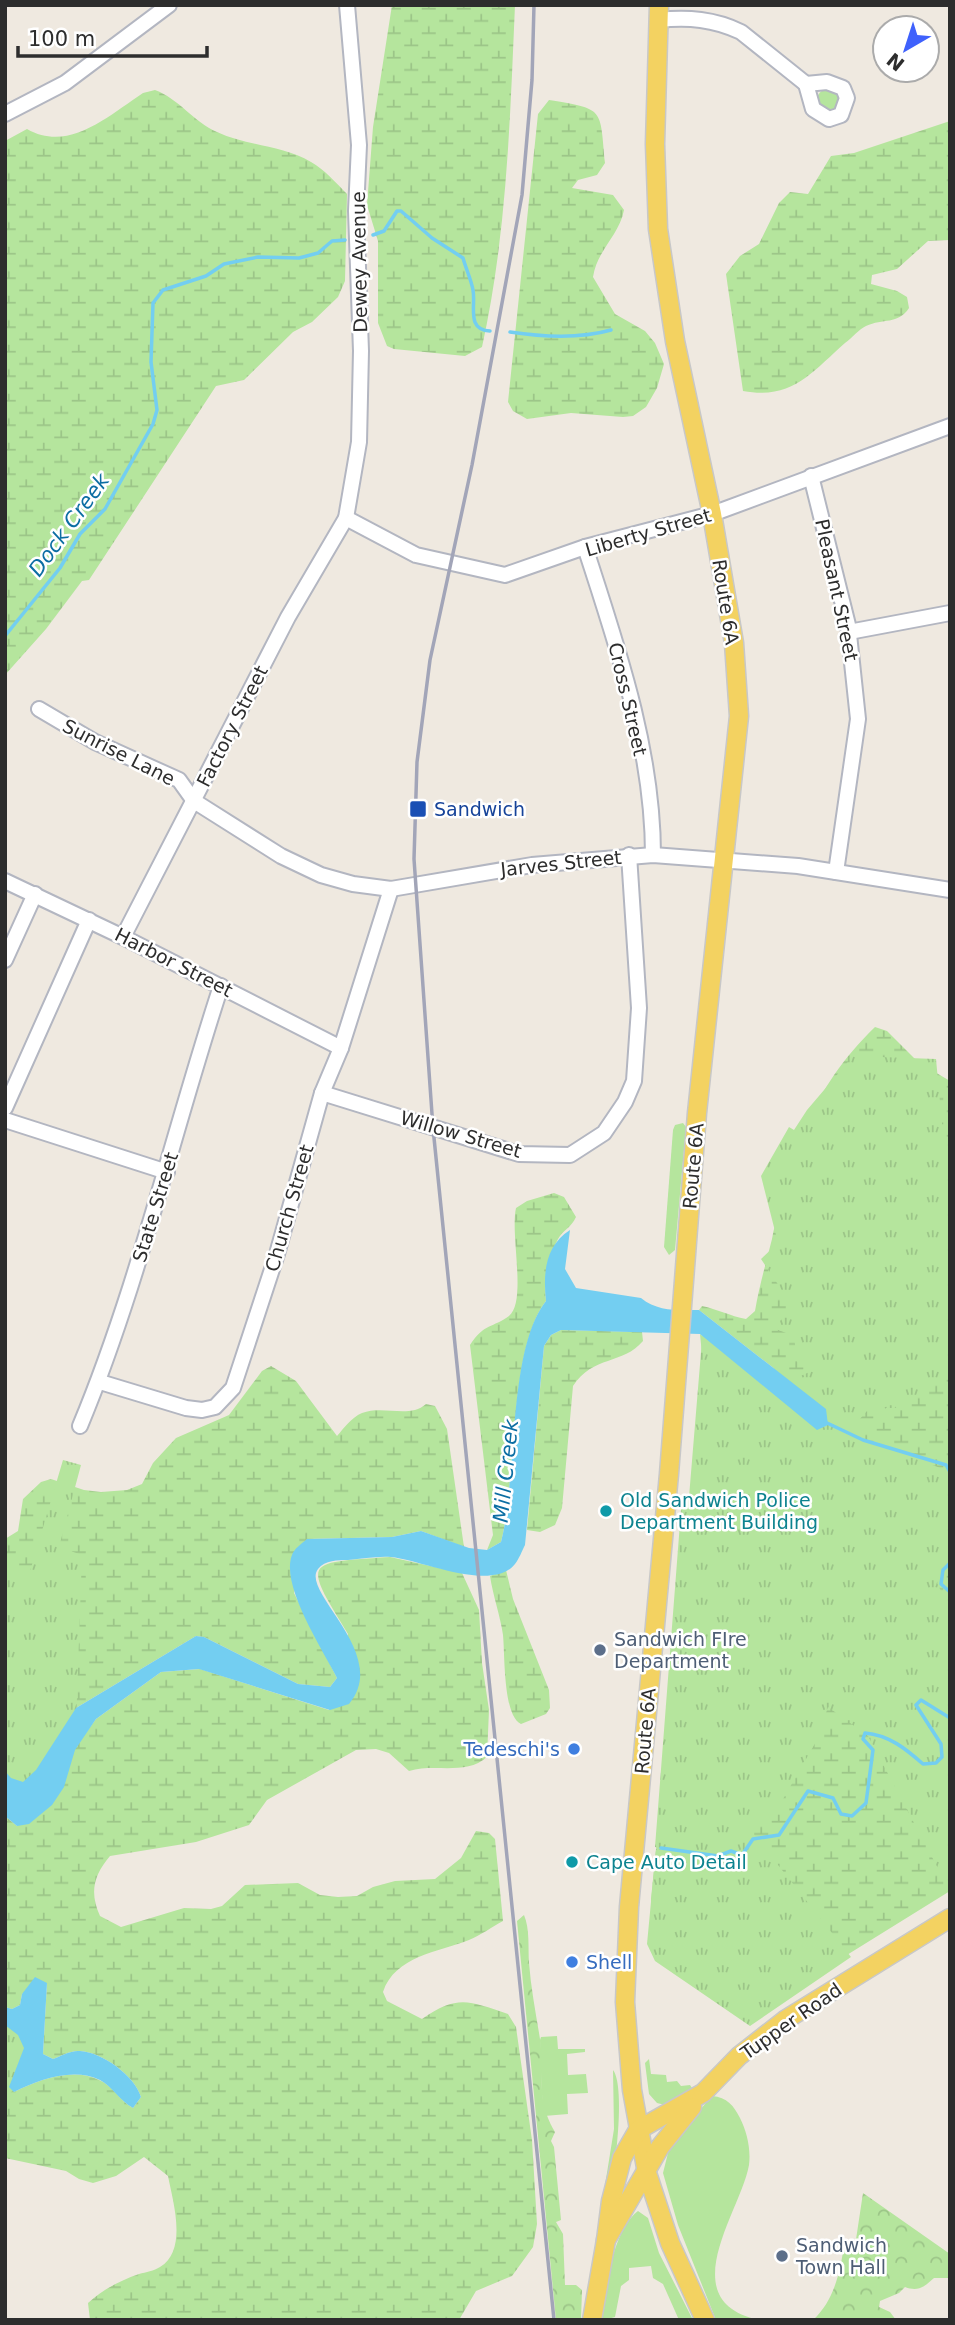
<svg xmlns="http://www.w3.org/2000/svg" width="955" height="2325" font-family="'DejaVu Sans',sans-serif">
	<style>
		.grass { fill: #b5e59d }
		.forest { fill: url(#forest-crowns) }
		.wetland { fill: url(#wetland-marsh) }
		.park { fill: url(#park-tufts) }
		.water { fill: #73cef1 }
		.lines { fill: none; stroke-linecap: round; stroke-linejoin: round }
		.stream { stroke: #73cef1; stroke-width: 3.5 }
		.minor-casing { stroke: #b3b6c1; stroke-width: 18 }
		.major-casing { stroke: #c8c8c8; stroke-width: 21 }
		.minor { stroke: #fff; stroke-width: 14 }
		.major { stroke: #f3d261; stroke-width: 18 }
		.rail { stroke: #a2a5b8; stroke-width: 3.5 }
		.transit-dot { fill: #1a4fb4; stroke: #fff; stroke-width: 2.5 }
		.culture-dot { fill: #0f9aa8; stroke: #fff; stroke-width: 2.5 }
		.service-dot { fill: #5c6f8a; stroke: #fff; stroke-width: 2.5 }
		.shop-dot { fill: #3f7fe0; stroke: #fff; stroke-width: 2.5 }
		.labels { text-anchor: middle; stroke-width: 5; stroke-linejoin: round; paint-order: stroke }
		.street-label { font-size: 19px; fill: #2d2d2d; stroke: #fff }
		.transit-label { font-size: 19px; fill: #164399; stroke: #fff; text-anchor: start }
		.culture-label { font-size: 19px; fill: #0d838f; stroke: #fff; text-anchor: start }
		.service-label { font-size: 19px; fill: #4e5e75; stroke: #fff; text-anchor: start }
		.shop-label { font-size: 19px; fill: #366cbe; stroke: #fff; text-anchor: end }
		.water-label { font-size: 21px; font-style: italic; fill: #0c6ea3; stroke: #fff }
	</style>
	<defs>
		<pattern id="forest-crowns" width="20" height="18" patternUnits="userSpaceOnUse" patternTransform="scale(1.75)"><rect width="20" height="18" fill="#b5e59d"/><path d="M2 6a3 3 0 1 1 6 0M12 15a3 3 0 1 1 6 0" fill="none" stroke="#9cc588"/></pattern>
		<pattern id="wetland-marsh" width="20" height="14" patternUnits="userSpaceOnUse" patternTransform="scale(1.75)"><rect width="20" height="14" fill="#b5e59d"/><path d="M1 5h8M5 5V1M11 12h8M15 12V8" fill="none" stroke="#9cc588"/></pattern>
		<pattern id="park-tufts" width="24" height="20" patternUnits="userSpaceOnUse" patternTransform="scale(1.75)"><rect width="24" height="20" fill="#b5e59d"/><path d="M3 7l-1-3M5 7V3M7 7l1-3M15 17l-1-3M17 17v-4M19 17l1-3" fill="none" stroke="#9cc588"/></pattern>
	</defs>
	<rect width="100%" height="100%" fill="#efe9e0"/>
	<!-- grass -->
	<g class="grass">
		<circle cx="828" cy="100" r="11"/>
		<polygon points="683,1123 686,1127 675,1250 669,1255 664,1247 673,1130 675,1125"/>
		<path d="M557,2036L558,2049H585V2052L567,2054L568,2075L586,2074L588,2093L567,2094L568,2114L544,2116C541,2091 541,2067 540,2040L541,2037Z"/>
		<path d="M649,2059L651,2074L666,2075L667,2082L677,2081L681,2086L690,2085L692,2088C682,2098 672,2108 657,2103L649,2094L645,2063Z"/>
		<path d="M613,2070C628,2089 612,2212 598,2229L614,2129Z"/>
		<path d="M712,2096C727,2097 734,2106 740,2118C747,2132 751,2149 749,2165C741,2211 671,2301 759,2320H716L678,2225L663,2173L669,2149L679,2134Z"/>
		<path d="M638,2211L648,2218L659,2253L693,2320H679L663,2284L653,2278L651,2266L629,2268V2280L621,2286L615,2317L604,2320L601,2315C606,2286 613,2230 638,2211Z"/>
	</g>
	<!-- forest -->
	<g class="forest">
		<path d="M524,1915C530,1929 528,1948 529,1963C531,1989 536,2014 540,2039C545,2077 535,2098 555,2132L551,2141L554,2147L561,2220L556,2222L563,2234L565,2285H576L582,2290L581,2320H556L517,1921Z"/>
		<path d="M863,2193L950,2254V2278H934C924,2287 918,2292 905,2287L899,2293L880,2301L879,2307L890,2312L896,2320H813C834,2301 841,2270 844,2244L855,2246Z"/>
	</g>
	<!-- wetland -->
	<g class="wetland">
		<path d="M392,5H515C510,120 507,234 482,347L465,356L394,349L387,346L378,323V241L367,205L373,127Z"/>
		<path d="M155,90C179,99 194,122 217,132C247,146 282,145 311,162C324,169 336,183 347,194L345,281L338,297L312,322L293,332L244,380L216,386L89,580L82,581L46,629L5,675V141L27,129C69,153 108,116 143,93Z"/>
		<path d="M549,100C605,109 600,108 605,163L597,175L578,180L572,188L613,195L624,210C619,236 597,250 593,277L615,314L645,331L655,343L664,364L657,388L646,407L633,416L623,417L571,413L527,419L513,411L508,402L538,114Z"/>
		<path d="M950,121V240L928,241L897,269L872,275L871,284L897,291L907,297L909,308C898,325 883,318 866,326C859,329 852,338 845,343C811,373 792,400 743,391L726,274L740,256L759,244L779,203L790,192L808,194L831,156L854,153Z"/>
		<path d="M875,1027L887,1031L918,1062L950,1081V1891L834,1963L652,1931L651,1899L704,1375L700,1334L749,1373L826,1409L699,1310L702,1306C717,1309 730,1316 746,1319L755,1311C759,1287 766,1263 772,1239C791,1154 811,1089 875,1027Z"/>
		<path d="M554,1193L564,1197L576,1217C571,1228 563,1230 558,1239C548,1257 544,1281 546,1301C508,1351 518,1477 501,1542L487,1550L493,1535L470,1345C484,1323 493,1328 509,1316C527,1301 510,1235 516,1208L527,1201Z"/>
		<path d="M561,1330L642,1332L643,1341C623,1365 593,1355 573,1386L562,1508L555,1525L540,1532L527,1530L544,1346L551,1335Z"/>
		<path d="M271,1366L296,1381L337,1436C344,1428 352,1417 362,1413C384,1405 409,1419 426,1404L435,1406L447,1429L464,1547L421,1531L392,1537L307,1539L294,1593L337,1678L330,1687L298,1684L204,1637L196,1636L76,1708L5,1771V1539L18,1531L23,1499L41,1482L51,1479L84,1490L101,1492L127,1490L142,1484L153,1463L176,1438L229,1415L262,1371Z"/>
		<path d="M390,1557L462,1573L479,1610L482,1663L489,1710L487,1757C466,1776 434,1763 409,1771L389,1753L376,1749L356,1750L267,1800L249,1825L196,1842L110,1856C94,1875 89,1892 100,1916L121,1927L184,1908L211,1909L222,1906L245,1885L298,1883L320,1895L338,1897L357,1896L373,1887L395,1881L435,1879L461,1858L476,1831L489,1833L495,1839L503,1921C492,1927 481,1935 469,1940C438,1952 395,1956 383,1992L387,2001L422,2019C458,1994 469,2001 508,2014L516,2027L532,2140L537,2224L533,2247L512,2276L476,2291L459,2320H90L88,2303C104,2289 119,2281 139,2274C146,2272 154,2271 160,2267C188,2250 173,2202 168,2176L144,2157L116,2176L93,2183L79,2179L66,2171L5,2158V2025L14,2092C38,2080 73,2067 99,2080C112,2085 120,2101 133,2108L141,2097C135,2076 102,2052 80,2051C71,2050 61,2056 53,2059L43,2054L47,1983L22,1994L20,2005L12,2009L5,2007V1816L17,1826L96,1719L161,1672L200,1669L329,1710L348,1634C302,1559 304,1563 390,1557Z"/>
		<path d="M506,1570L513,1599L549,1690L550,1708L546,1714L521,1724C503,1716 505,1655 503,1635C500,1615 493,1596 490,1576Z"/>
	</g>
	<!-- park -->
	<g class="park">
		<polygon points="853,1056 936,1059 943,1134 950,1144 950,1374 895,1408 886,1408 877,1416 867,1411 858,1421 862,1428 855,1438 830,1428 946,1470 949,1479 950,1566 944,1567 937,1583 942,1593 950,1598 950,1891 868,1736 828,1707 817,1740 779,1806 751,1831 851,1957 750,2026 655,1961 647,1944 656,1849 710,1857 655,1847 682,1497 689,1497 703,1328 764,1380 777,1365 782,1365 798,1377 812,1371 814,1364 809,1360 797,1362 794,1336 773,1328 770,1323 780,1321 788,1313 785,1295 761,1259 778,1243 761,1176 789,1127 794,1130 807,1110"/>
		<polygon points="63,1460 81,1465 59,1547 82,1555 76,1725 59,1754 5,1797 5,1565 28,1578"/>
		<polygon points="5,2018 29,2025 24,2078 5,2099"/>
	</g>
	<!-- water -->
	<g class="water">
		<path d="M570,1230L565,1269L576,1288L641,1298C658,1312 678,1310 699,1310L826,1409L828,1425L817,1430L700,1334L561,1330L551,1335L544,1346L525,1545C522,1551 519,1559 515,1564C492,1593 422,1560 391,1557C377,1556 362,1559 348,1560C338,1560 325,1560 318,1569C300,1592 391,1654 349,1704L330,1710L199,1669L161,1672L96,1719L75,1750L64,1787L52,1805L29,1824L17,1826L5,1816V1771L11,1778L23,1782L36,1770L76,1708L196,1636L204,1637L298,1684L330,1687L337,1678C323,1650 280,1585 292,1555C294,1549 301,1544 307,1539L392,1537L421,1531L469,1548L487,1550L501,1542C518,1477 507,1351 546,1301C543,1273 545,1246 570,1230Z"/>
		<path d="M35,1977L47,1983L43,2054L53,2059C61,2056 71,2050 80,2051C102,2052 135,2076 141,2097L133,2108C120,2101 112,2086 100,2080C73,2067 38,2080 14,2092L9,2087L24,2048L18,2035L5,2025V2007L12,2009L20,2005L22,1994Z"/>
	</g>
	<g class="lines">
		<!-- stream -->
		<g class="stream">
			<path d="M373,235L384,231L397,211H401L432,238L463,258C466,269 471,279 473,290C476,306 466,330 490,331"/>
			<path d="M510,332C543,337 579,339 611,330"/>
			<polyline points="5,636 60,568 80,534 105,509 153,424 157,410 151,362 153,303 163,290 206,276 224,264 258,257 299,258 318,253 332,241 345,240"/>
			<polyline points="825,1422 863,1440 946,1465 950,1472"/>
			<polyline points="950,1563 943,1570 941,1584 950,1592"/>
			<path d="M661,1848L718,1856L731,1851L742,1855L753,1839L779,1835L808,1791L833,1798L841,1814L852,1816L866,1803L873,1750L863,1739L865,1733C889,1735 906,1749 923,1764L936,1763L942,1757L941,1744L916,1705L921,1700L950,1718"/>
		</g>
		<!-- minor casing -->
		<g class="minor-casing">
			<g id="minor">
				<path d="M659,20C688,17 714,19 741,32L806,84"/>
				<polygon points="827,82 843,88 847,98 841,115 829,119 813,109 806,84"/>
				<polyline points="5,114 65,83 169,5"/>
				<polyline points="811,476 848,625 858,719 836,872"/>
				<polyline points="346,518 416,555 505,575 585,547 712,514 950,426"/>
				<path d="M585,547C617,646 653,749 653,855"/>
				<polyline points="849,632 950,613"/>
				<polyline points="39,709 95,742 179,780 194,801 281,856 321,875 353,884 391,889 532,865 653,855 798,866 950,890"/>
				<polyline points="5,881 123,937 341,1048"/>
				<polyline points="123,937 288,617 346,518 359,442 361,351 356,211 359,145 347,5"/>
				<polyline points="5,960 35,894"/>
				<polyline points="322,1093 519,1154 570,1155 604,1133 625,1102 634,1081 639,1008 629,855"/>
				<polyline points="5,1108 89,920"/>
				<polyline points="5,1120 167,1172"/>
				<polyline points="100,1382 186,1408 202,1410 215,1407 233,1388 277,1254 322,1093 341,1048 391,889"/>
				<path d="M80,1426C139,1284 173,1132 221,986"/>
			</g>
		</g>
		<!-- major casing -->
		<g class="major-casing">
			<g id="major">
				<polyline points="659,5 655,144 658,229 675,341 712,514 734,643 739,716 697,1113 669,1474 629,1907 625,2002 632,2090 647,2173 670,2243 705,2320"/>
				<polyline points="606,2240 611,2201 622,2158 638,2130 703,2093 739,2056 785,2020 950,1918"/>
				<polyline points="592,2320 606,2240 660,2147 692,2107"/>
			</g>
		</g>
		<!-- minor -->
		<use href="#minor" class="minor"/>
		<!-- major -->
		<use href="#major" class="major"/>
		<!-- rail -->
		<polyline class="rail" points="534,5 532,80 522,195 472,465 430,660 417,762 414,859 433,1128 554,2320"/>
	</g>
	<!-- markers -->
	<rect class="transit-dot" x="409" y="800" width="18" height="18" rx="3.5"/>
	<g class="culture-dot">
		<circle cx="606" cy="1511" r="7"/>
		<circle cx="572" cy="1862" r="7"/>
	</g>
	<g class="service-dot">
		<circle cx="600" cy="1650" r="7"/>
		<circle cx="782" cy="2256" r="7"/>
	</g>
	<g class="shop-dot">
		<circle cx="574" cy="1749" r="7"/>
		<circle cx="572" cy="1962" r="7"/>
	</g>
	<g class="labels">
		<!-- street labels -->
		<g class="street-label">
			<text transform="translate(359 262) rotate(-91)" y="7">Dewey Avenue</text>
			<text transform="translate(648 532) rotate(-16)" y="7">Liberty Street</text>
			<text transform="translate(837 590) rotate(78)" y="7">Pleasant Street</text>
			<text transform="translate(726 602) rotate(81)" y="7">Route 6A</text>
			<text transform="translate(628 699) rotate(77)" y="7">Cross Street</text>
			<text transform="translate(232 726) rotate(-63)" y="7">Factory Street</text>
			<text transform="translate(119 752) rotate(27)" y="7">Sunrise Lane</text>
			<text transform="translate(561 863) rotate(-6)" y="7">Jarves Street</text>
			<text transform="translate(174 962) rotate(27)" y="7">Harbor Street</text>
			<text transform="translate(461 1134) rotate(16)" y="7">Willow Street</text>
			<text transform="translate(693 1166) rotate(-85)" y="7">Route 6A</text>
			<text transform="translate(155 1207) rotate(-73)" y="7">State Street</text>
			<text transform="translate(289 1208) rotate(-74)" y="7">Church Street</text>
			<text transform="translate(645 1731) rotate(-85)" y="7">Route 6A</text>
			<text transform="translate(791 2021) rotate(-35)" y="7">Tupper Road</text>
		</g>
		<!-- transit labels -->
		<g class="transit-label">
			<text x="434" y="816">Sandwich</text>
		</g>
		<!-- culture labels -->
		<g class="culture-label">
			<text x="620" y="1507">Old Sandwich Police<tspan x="620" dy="22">Department Building</tspan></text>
			<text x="586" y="1869">Cape Auto Detail</text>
		</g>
		<!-- service labels -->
		<g class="service-label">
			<text x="614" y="1646">Sandwich FIre<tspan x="614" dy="22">Department</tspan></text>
			<text x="796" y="2252">Sandwich<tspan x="796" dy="22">Town Hall</tspan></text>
		</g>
		<!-- shop labels -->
		<g class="shop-label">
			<text x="560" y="1756">Tedeschi's</text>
			<text x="586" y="1969" text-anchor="start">Shell</text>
		</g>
		<!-- water labels -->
		<g class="water-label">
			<text transform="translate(69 525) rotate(-54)" y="7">Dock Creek</text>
			<text transform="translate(506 1471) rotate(-84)" y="7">Mill Creek</text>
		</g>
	</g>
	<!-- border -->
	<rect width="955" height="2325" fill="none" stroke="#2d2d2d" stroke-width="14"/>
	<!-- north arrow -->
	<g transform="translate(906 49) rotate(219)"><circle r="33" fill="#ffffff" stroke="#ababab" stroke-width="2"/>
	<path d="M0-5L12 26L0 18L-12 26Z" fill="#3f61fc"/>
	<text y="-10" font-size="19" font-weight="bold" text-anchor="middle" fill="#2d2d2d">N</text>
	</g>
	<!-- scale -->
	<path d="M18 46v10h189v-10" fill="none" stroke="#2d2d2d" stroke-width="3.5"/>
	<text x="28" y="46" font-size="21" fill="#2d2d2d" stroke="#ffffff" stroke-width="5" paint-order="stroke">100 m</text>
</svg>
